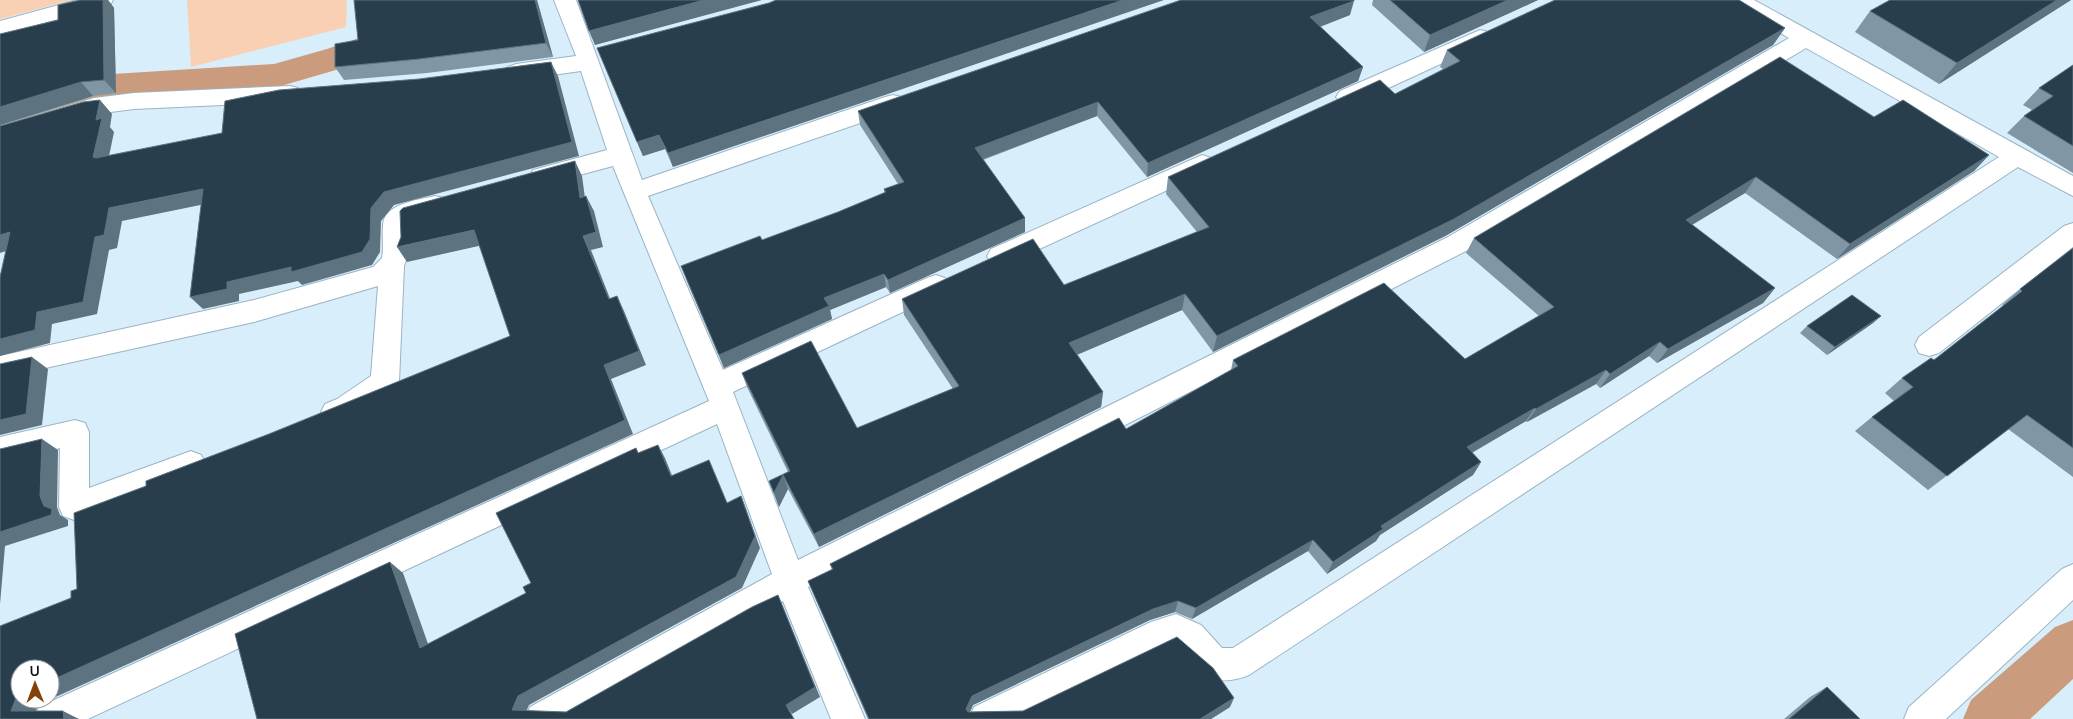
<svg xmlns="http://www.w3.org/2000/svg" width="2073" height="719" font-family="Manrope,sans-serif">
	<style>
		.green { fill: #f9d0b4 }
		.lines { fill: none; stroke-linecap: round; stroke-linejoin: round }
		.canal { fill: #ca9c7d; fill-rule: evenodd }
		.minor-casing { stroke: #9ab4c5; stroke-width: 2 }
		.minor { fill: #fff; fill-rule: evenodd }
		.wall { fill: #8096a4 }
		.shaded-wall { fill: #5d7380 }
		.building { fill: #283e4c; stroke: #5d7380 }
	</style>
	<rect width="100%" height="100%" fill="#d8eefb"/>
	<!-- green -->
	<g class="green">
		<polygon points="0,0 71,0 0,19"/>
		<polygon points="187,0 347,0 346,27 191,67"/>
	</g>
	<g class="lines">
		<!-- canal -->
		<g class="canal">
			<polygon points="470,0 521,0 516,8 353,65 274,88 100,99 0,134 0,107 84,78 97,75 274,64 327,49"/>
			<polygon points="2073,620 2073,679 2030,719 1963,719 1971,700 2055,627"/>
		</g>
		<!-- minor casing -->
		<g class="minor-casing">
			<g id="minor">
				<polygon points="77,0 113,0 110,5 0,35 0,21"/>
				<path d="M554,0H576L642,180L885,97L893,95L901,97L905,103L901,109L648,196L723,370L927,278L936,275L945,278L949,285L945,292L733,392L798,560L1448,237L1789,38L1730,5L1727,0H1754L2073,176V196L2018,167L1249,675C1221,686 1207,680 1189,659C1184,654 1181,648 1174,645L1022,719H969L974,707L1151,622L1176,614L1201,625L1222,648H1233L1999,157L1806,48L1466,251L808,587L865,719H831L783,601L575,719H525L530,707L772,574L717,424L88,719H34L39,707L709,401L613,166L542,185L533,182L530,176L533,170L607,150L581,71L516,80L508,77L505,72L508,67L516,64L576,56Z"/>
				<polygon points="1480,30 1488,32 1491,37 1488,42 1356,103 1348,105 1340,103 1336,97 1340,91"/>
				<polygon points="290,86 298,88 301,94 298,100 290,102 134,109 95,114 0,142 0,126 94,98 134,93"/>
				<polygon points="1202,155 1211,158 1214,164 1211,170 1009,263 1000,266 991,263 987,256 991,249"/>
				<path d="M435,196L444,198L447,205L444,212L412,221L408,225L409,252L404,266L399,382C392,396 353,421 336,424C333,424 329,422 325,420L321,412L325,404L337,399L371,376L378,286L254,322L0,378V356L254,300L373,267L382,258C384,247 382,237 383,226C383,203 419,200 435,196Z"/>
				<polygon points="2073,223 2073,247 1939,353 1929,356 1919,353 1915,345 1919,337 2064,226"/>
				<polygon points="75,420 85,423 89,432 89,488 191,451 201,455 206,464 201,473 74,520 63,516 59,507 60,448 0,463 0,437"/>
				<polygon points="2073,564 2073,600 1946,719 1904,719 1909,707 2062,569"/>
			</g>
		</g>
		<!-- minor -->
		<use href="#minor" class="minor"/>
	</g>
	<!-- wall -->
	<g class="wall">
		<polygon points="80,0 108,0 114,8 116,93 93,96 0,125 58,20"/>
		<polygon points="537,0 553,57 427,73 344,80 335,67 358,40"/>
		<polygon points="1373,0 1538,0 1424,52 1372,5"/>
		<polygon points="1890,0 2071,0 1939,84 1855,32 1870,11"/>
		<polygon points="769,3 673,167 665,149 643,156 597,48"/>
		<polygon points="1350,15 1320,27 1363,67 1358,81 1147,177 1097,116 983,160 1025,218 1025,232 890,293 886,287 830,310 832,319 724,368 686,279 762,240 838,212 884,193 884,189 898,184 860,125 858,111"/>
		<polygon points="1785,28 1773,45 1447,235 1213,352 1182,310 1077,355 1103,392 1101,407 819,547 788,489 779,507 769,481 788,472 747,387 742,373 857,428 953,389 904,315 902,299 1064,285 1197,232 1166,194 1168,177 1395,94 1443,69 1440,67 1447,50"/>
		<polygon points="2073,65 2073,173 2007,133 2024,116 2032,110 2023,105 2039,88"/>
		<polygon points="1874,117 1989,155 1974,171 1837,259 1745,193 1692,225 1775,288 1763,303 1657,363 1649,356 1600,388 1596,384 1527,422 1526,421 1472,453 1481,462 1473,475 1380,535 1376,541 1327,574 1308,551 1192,619 1175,612 1150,620 973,705 970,712 1023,711 1230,707 1211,719 868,719 808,581 832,570 830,564 1126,429 1231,370 1233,360 1465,359 1539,316 1466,253 1474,238"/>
		<polygon points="2073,248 2073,477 2008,429 1928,490 1855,431 1872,417 1894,401 1885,393 1902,378 1934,360 2003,306 2002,305 2020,289"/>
		<polygon points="1881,316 1873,323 1827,355 1800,333 1807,326"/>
		<polygon points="1827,687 1860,719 1784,719 1810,697"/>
	</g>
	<!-- shaded-wall -->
	<g class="shaded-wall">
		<polygon points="103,0 108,0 114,8 116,93 104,80"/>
		<polygon points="535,0 537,0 553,57 546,43"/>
		<polygon points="704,0 762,0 595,45 589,31"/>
		<polygon points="1123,0 1164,0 673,167 668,153"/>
		<polygon points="1508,0 1538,0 1424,52 1430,35"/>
		<polygon points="2057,0 2071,0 1939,84 1957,63"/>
		<polygon points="1354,1 1350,15 1306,32 1310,17"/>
		<polygon points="1785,28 1773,45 1447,235 1213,352 1217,336"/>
		<polygon points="551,62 558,76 579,156 394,205 381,221 380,252 372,265 302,285 298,281 239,294 239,301 203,309 190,297 227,282 384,192"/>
		<polygon points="1363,67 1358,81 1147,177 1148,163"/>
		<polygon points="81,82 93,96 0,125 0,107"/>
		<polygon points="100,100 112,114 110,127 114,132 106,171 93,157 96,120"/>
		<polygon points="1098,102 1097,116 975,162 975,148"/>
		<polygon points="659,135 665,149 643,156 637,142"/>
		<polygon points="1989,155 1974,171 1837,259 1850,244"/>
		<polygon points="575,161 582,176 587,213 580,198"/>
		<polygon points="1756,177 1745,193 1675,235 1686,220"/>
		<polygon points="203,189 215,202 122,221 117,248 109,250 97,314 52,324 50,343 0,356 0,339 37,312 95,237 109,208"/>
		<polygon points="586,196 594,211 603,247 591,250 616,314 609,299 583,236"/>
		<polygon points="1025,218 1025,232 890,293 888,280"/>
		<polygon points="474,230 483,245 407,262 397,247"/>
		<polygon points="10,232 25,245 0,253 0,235"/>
		<polygon points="884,274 886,287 830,310 832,319 724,368 719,355 824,298"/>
		<polygon points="1775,288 1763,303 1657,363 1668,349"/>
		<polygon points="1185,294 1182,310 1069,358 1069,343"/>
		<polygon points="617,296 624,311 646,365 611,379 633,434 38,705 33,719 11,711 17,696 20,694 20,699 50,699 50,681 604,365"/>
		<polygon points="1881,316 1873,323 1827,355 1835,347"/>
		<polygon points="1660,342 1649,356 1600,388 1610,374"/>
		<polygon points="32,357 48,369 42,425 0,435 0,420"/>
		<polygon points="1606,370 1596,384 1527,422 1536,409"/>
		<polygon points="1103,392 1101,407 819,547 814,534"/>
		<polygon points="1535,408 1526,421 1459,460 1467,447"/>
		<polygon points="42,439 58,450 57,507 60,515 68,520 68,526 5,546 0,604 0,532 44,506 40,496"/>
		<polygon points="658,445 665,458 677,488 671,476"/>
		<polygon points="1481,462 1473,475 1380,535 1376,541 1327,574 1333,562 1381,526"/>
		<polygon points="783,475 788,489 779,507 774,493"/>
		<polygon points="741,496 746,509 760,548 742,588 529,705 523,719 512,710 518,696"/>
		<polygon points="1313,540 1308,551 1192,619 1196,608"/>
		<polygon points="390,562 403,573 433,658 420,648"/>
		<polygon points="778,595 820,697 792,714 786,705"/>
		<polygon points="1178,601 1175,612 1150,620 973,705 967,718 966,709 972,696 1153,609"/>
		<polygon points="1234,698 1230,707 1211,719 1200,719"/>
		<polygon points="63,711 79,719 64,719"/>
	</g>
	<!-- building -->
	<g class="building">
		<polygon points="80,0 103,0 104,80 81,82 0,107 0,34 58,20 58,5"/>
		<polygon points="354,0 535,0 546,43 419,59 335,67 335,44 358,40"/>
		<polygon points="578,0 704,0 589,31"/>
		<polygon points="776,0 1123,0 668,153 659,135 637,142 597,48 769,3"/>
		<polygon points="1181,0 1354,0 1354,1 1310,17 1363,67 1148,163 1098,102 975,148 1025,218 888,280 884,274 824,298 829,306 719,355 681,266 760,236 762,240 838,212 886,192 884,189 904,182 858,111"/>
		<polygon points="1390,0 1508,0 1430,35"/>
		<polygon points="1555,0 1739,0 1785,28 1454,219 1217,336 1185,294 1069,343 1103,392 814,534 783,475 774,493 769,481 790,471 742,373 811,341 857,428 959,386 902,299 1033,239 1064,285 1209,227 1168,177 1380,80 1395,94 1460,61 1447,50"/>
		<polygon points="1890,0 2057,0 1957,63 1870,11"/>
		<polygon points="1780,57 1874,117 1903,100 1989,155 1850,244 1756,177 1686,220 1775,288 1668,349 1660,342 1610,374 1606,370 1536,409 1535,408 1467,447 1481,462 1381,526 1383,529 1333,562 1313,540 1196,608 1178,601 1153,609 972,696 966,709 968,712 1023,711 1177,637 1213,668 1234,698 1200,719 869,719 808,581 833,569 830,564 1119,418 1126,429 1238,366 1233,360 1384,283 1465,359 1554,307 1474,238"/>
		<polygon points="551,62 572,142 384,192 371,208 370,239 362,252 291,272 291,267 227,282 227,289 190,297 203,189 109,208 104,235 95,237 83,302 37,312 35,330 0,339 0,277 10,232 0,235 0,126 83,102 100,100 96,120 102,118 93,157 96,158 222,133 225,101 279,90 419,79"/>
		<polygon points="2073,65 2073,146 2024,116 2053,96 2039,88"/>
		<polygon points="575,161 580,198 586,196 596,232 583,236 609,299 617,296 639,351 604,365 625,420 50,681 50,669 20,669 20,694 17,696 11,711 63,711 64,719 0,719 0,626 71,598 71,591 77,589 74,513 146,486 146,481 269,434 510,336 474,230 397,247 401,237 400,211 403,208"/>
		<polygon points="2073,248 2073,448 2027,415 1947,476 1872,417 1913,387 1902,378 1931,358 1934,360 2022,291 2020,289"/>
		<polygon points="1852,295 1881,316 1835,347 1807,326"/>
		<polygon points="32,357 26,414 0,420 0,364"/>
		<polygon points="42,439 40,496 44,506 52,509 51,515 0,532 0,449"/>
		<polygon points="658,445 671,476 709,460 727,503 741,496 755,536 736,577 518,696 512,710 566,712 752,607 778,595 815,687 786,705 794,719 257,719 235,634 390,562 420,648 526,593 523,587 531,583 496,513 636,448 638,453"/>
		<polygon points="1827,687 1860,719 1789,719"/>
	</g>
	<!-- north arrow -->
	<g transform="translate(35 684) rotate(359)"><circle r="24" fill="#ffffff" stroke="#9ca0a2"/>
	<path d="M0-4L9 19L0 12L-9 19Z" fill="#834307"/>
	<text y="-8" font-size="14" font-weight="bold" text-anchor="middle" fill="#081117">U</text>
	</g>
</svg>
